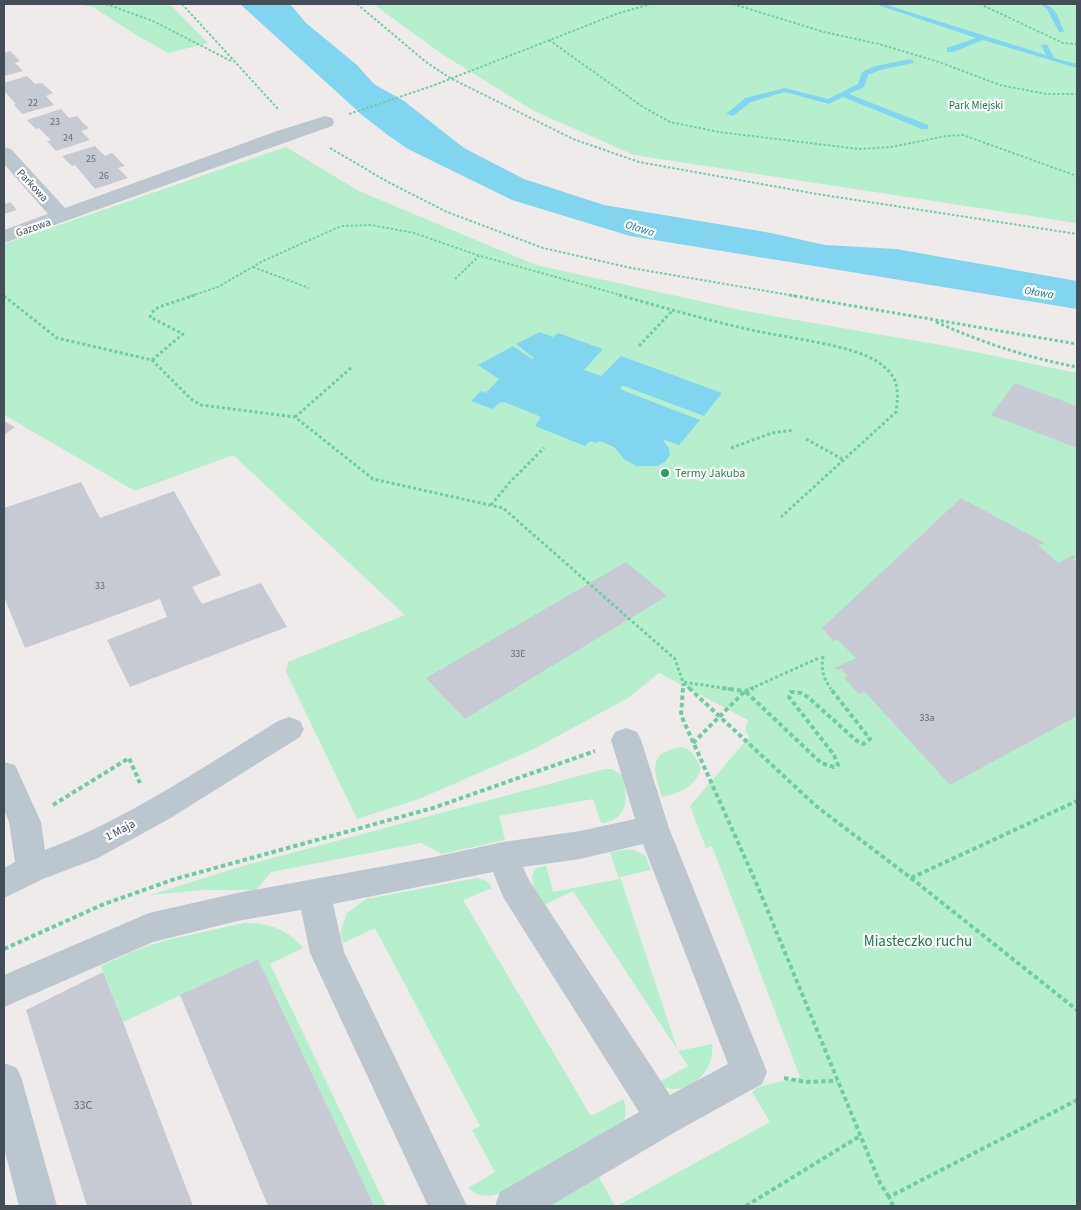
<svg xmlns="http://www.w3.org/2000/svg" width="1081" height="1210" font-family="'Source Sans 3',sans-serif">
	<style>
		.green { fill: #b6efce }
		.water { fill: #82d5ee }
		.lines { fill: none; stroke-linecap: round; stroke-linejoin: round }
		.stream { fill: #82d5ee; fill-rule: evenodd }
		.building { fill: #c7cad2 }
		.path-far2 { stroke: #6ecea1; stroke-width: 2; stroke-dasharray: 2.5 2; stroke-linecap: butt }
		.path-far1 { stroke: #6ecea1; stroke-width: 3; stroke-dasharray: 3 2.5; stroke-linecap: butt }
		.path { stroke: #6ecea1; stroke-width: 4; stroke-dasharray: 4.5 3; stroke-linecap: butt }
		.minor { fill: #bbc6cf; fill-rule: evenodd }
		.leisure-dot { fill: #2e9e5b; stroke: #fff; stroke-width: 2 }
		.labels { text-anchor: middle; stroke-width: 4.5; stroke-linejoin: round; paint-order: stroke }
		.number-label { font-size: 10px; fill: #646d77 }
		.far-park-label { font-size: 11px; fill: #137c4a; stroke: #fff }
		.far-street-label { font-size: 11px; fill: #434e59; stroke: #fff }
		.far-water-label { font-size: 11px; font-style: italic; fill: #087da1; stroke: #fff }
		.leisure-label { font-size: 12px; fill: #27864d; stroke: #fff; text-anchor: start }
		.street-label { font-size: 12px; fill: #434e59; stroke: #fff }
		.near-number-label { font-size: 12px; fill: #646d77 }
		.near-park-label { font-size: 15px; fill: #137c4a; stroke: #fff }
	</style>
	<rect width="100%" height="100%" fill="#efebeb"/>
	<!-- green -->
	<g class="green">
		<polygon points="74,4 170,4 208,43 168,53 133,33 93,7"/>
		<polygon points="373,4 1077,4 1077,223 634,155 534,111 445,56"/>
		<polygon points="286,147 359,191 536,265 745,311 946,346 1077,373 1077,1206 617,1206 770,1122 752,1092 758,1087 800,1077 712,846 706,848 690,806 749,737 745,731 748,720 659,673 628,698 534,749 419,799 357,819 286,672 288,662 405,615 233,455 135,491 4,415 4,244"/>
		<path d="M682,747C692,749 697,760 701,768C695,787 681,793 662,797C654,772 646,752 682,747Z"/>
		<path d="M605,769H612L622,775C628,796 630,820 601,823L593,799L499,816L505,840L442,854L421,843L271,872L256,890H205L150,895L243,866Z"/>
		<path d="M631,849L645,855L651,870L620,877L678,1051L712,1044C716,1073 684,1102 657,1083L688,1066L573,891L544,905C537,893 527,882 535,869L546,865L553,892L619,879L610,852Z"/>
		<path d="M477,878L487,881L492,888L463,900L591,1116L623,1099C627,1107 626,1116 623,1124L501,1193C488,1197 479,1198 468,1188L495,1172L472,1130L480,1126L375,928L343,943L340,933L347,913L366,899Z"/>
		<path d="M244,923C269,923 287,929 303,948L270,964L386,1206H374L258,959L123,1022L101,966L141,948L167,940Z"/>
		<polygon points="596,1172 615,1206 548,1206"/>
	</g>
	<!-- water -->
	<g class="water">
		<polygon points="240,4 290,4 306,23 357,65 374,84 404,101 464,148 524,179 604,205 771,233 825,245 896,249 1077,281 1077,309 630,236 512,200 408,149 389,136 362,115"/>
		<polygon points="540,332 553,337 558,333 603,349 584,370 601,376 621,356 722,393 704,416 624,386 620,387 622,390 700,420 679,445 662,439 669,448 670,455 665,462 656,466 637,466 625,460 614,447 600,441 596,443 590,441 585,446 535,426 541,417 504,402 499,403 493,409 471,401 481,391 486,393 499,379 478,365 513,346 532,359 534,358 516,344"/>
	</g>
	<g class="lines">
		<!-- stream -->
		<g class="stream">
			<polygon points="875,4 884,4 1046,55 1041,45 1047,44 1054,58 1077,64 1077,68 983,40 953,52 947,52 947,48 976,38"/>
			<path d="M1040,4C1056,4 1058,18 1064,31L1063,32H1059L1047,9Z"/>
			<polygon points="910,59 914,61 913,63 880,70 868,75 864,87 849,94 928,125 928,129 922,129 843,97 829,104 785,92 751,102 733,116 726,114 745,98 785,88 828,99 858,84 862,72 875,66"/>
		</g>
	</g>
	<!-- building -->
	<g class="building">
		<polygon points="10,51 20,61 15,63 23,71 4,76 4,53"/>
		<polygon points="27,76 35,84 42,83 53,93 46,96 54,105 22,114 14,105 16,104 6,93 4,94 4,83"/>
		<polygon points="61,109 69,118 77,116 83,123 89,128 81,131 90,140 56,151 47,141 51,140 39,128 36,129 27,120"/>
		<polygon points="95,146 105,156 112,153 125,166 118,168 128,178 95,189 75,165 72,166 62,156"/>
		<polygon points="4,202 6,204 10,202 17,210 4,214"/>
		<polygon points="1015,383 1077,406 1077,448 991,415"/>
		<polygon points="4,421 15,427 4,435"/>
		<polygon points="81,482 100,518 174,491 221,575 192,587 202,604 261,583 287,627 130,687 107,640 167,617 160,599 25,648 4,597 4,508"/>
		<polygon points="961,498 1045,543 1038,545 1058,563 1073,555 1076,558 1073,559 1077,563 1077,716 950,785 865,692 859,694 844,678 847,676 841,668 837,670 835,668 856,658 837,639 833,641 822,628"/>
		<polygon points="626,562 667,596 465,719 426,678"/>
		<polygon points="258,959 370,1197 374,1206 268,1206 180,995"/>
		<polygon points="103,972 123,1022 193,1206 87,1206 26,1010"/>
	</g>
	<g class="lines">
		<!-- path-far2 -->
		<g class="path-far2">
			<polyline points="106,4 153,21 231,61"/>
			<polyline points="182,4 279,110"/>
			<polyline points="357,4 426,62 450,78 573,139 639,162 817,194 1077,234"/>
			<polyline points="733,4 824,32 879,44 939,62 1000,85 1046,94 1077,94"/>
			<polyline points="980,4 1063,43 1077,44"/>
			<polyline points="549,40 643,107 670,122 719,132 859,149 891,147 946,136 963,135 1077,176"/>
			<polyline points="349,114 432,86 619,13 651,4"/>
			<polyline points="330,148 388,182 447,212 543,248 631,268 796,296"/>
			<polyline points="253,267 309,288"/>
			<polyline points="455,279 479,256"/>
			<polyline points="191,296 218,287 263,261 341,226 371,225 414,233 477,255 624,296"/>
		</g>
		<!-- path-far1 -->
		<g class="path-far1">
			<path d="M619,295C665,308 710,321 756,331C788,338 853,345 878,362C899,376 899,390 896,412L781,517"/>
			<polyline points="789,295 1077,344"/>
			<polyline points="4,296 57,338 152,360 191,399 201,405 295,417 373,479 503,508 675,659 683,682 683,689"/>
			<path d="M936,322C984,343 1025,357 1077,367"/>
			<polyline points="639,346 673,310"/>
			<polyline points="152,360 183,334 150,317 154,310 159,307 195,295"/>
			<polyline points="295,417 351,368"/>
			<polyline points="806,439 844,460"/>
			<polyline points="731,448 772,433 794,430"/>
			<polyline points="491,505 510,482 544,448"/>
			<path d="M823,656C821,670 823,677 831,689"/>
			<polyline points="690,689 683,682 730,689"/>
			<polyline points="750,689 819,658"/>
		</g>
		<!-- path -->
		<g class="path">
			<polyline points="683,688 681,715 758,887 880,1183 889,1197"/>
			<polyline points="689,688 816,806 911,878 1077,1010"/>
			<polyline points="722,688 745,691 754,688"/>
			<polyline points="693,743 745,691 821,763 834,767 838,765 834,755 789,697 791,692 801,693 809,698 857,741 863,744 870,739 830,688"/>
			<polyline points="53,805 129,758 140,783"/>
			<polyline points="911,878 1077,801"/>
			<polyline points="4,949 104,904 175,879 433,808 595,751"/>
			<polyline points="784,1078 805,1082 837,1081"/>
			<polyline points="746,1206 860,1136"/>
			<polyline points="893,1206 889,1197 1077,1100"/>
		</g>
		<!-- minor -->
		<g class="minor">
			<polygon points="325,116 332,118 334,122 332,126 4,243 4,230 48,214 4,164 4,147 11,149 65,208 277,131"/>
			<path d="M289,717L300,721L304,729L300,737L169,819L98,858L43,879L4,898V868L15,862L9,822L4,809V762L15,765L41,822L45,850C128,819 203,767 278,721Z"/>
			<path d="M626,728L637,732L641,740L669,828L767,1072L762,1084L677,1131L550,1206H495L500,1192L639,1112L503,897L493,872L333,904L344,952L467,1206H428L310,953L301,910L237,921L153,942L4,1007V975L149,913L237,893L434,857L503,842L580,831L635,819L611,740L615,732ZM643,844L728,1064L670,1095L529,880L523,867L580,859Z"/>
			<polygon points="4,1063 17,1068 22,1080 57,1206 19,1206 4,1148"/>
		</g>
	</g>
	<!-- markers -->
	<circle class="leisure-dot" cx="665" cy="473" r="5"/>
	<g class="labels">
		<!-- number labels -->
		<g class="number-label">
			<text x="33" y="106">22</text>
			<text x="55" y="125">23</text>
			<text x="68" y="141">24</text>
			<text x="91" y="162">25</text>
			<text x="104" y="179">26</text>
			<text x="100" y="589">33</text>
			<text x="518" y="657">33E</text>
			<text x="927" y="721">33a</text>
		</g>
		<!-- far-park labels -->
		<g class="far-park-label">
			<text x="976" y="109">Park Miejski</text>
		</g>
		<!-- far-street labels -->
		<g class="far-street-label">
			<text transform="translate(33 185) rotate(47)" y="4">Parkowa</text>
			<text transform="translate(33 227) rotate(-19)" y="4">Gazowa</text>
		</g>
		<!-- far-water labels -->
		<g class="far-water-label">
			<text transform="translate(640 228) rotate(17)" y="4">Oława</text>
			<text transform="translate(1039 292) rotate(9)" y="4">Oława</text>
		</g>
		<!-- leisure labels -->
		<g class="leisure-label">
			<text x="675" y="477">Termy Jakuba</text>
		</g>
		<!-- street labels -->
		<g class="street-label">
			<text transform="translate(120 830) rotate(-28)" y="4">1 Maja</text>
		</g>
		<!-- near-number labels -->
		<g class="near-number-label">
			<text x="83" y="1109">33C</text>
		</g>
		<!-- near-park labels -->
		<g class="near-park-label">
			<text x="918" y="946">Miasteczko ruchu</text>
		</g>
	</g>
	<!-- border -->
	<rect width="1081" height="1210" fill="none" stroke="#434e59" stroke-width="10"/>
</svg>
